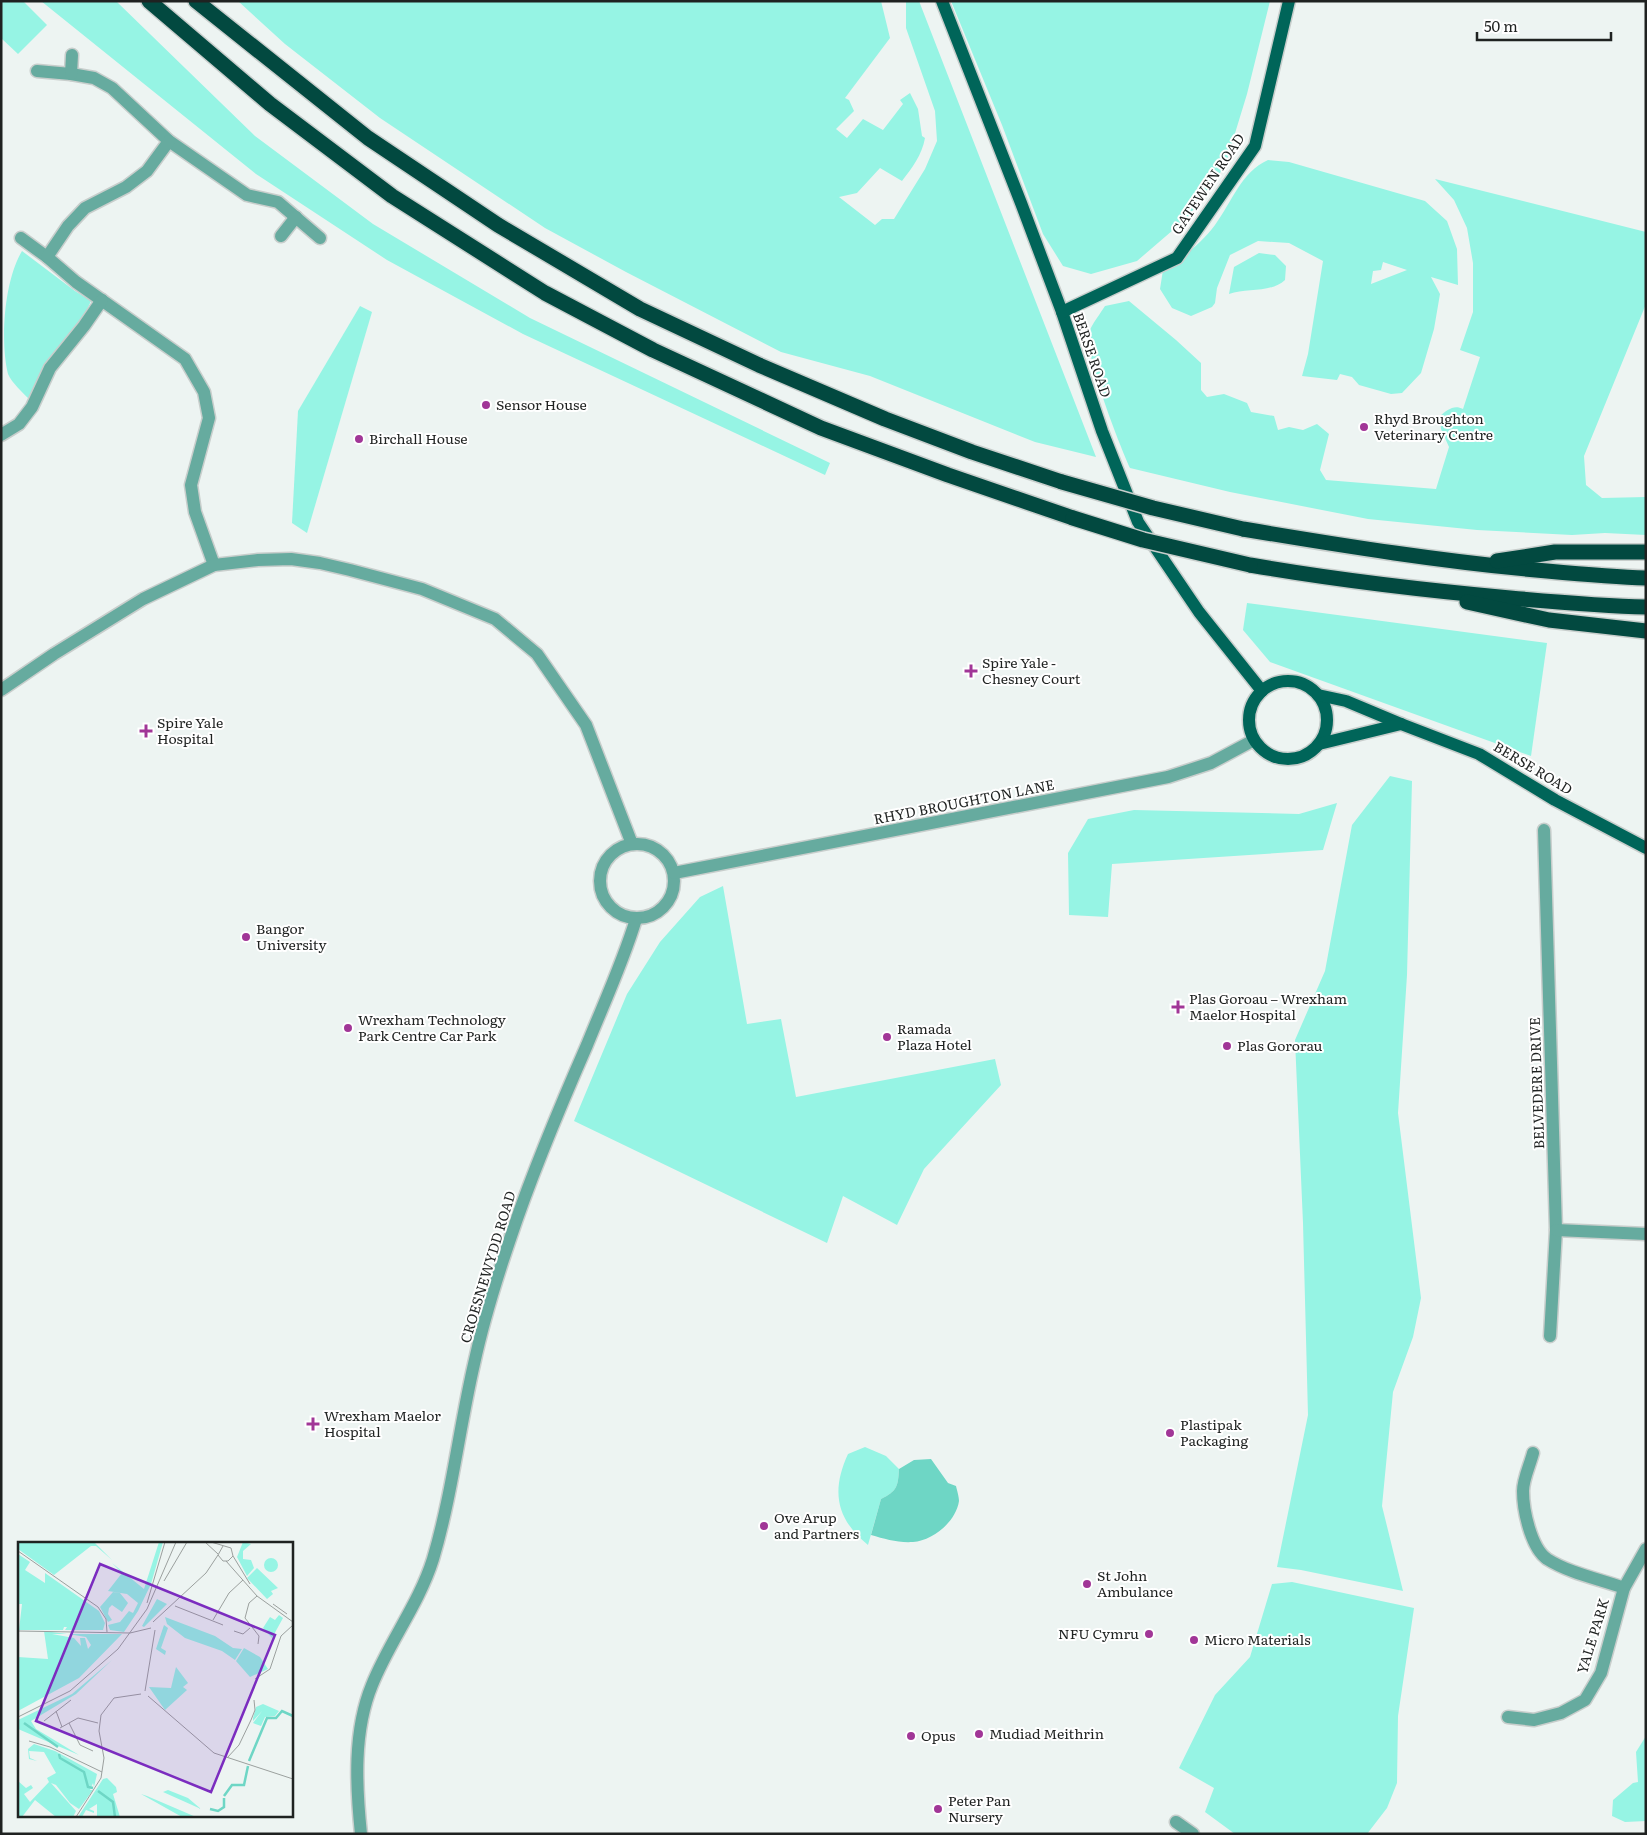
<svg xmlns="http://www.w3.org/2000/svg" width="1647" height="1835" font-family="Literata,serif">
	<style>
		.green { fill: #96f4e4; fill-rule: evenodd }
		.water { fill: #6ed6c5 }
		.lines { fill: none; stroke-linecap: round; stroke-linejoin: round }
		.minor-casing { stroke: #c8cecc; stroke-width: 15 }
		.major-casing { stroke: #c8cecc; stroke-width: 15 }
		.highway-casing { stroke: #c8cecc; stroke-width: 18 }
		.minor { stroke: #66ab9f; stroke-width: 12 }
		.major { stroke: #006559; stroke-width: 12 }
		.highway { stroke: #024940; stroke-width: 15 }
		.highway-bridge-casing { stroke: #c8cecc; stroke-width: 18; stroke-linecap: butt }
		.highway-bridge { stroke: #024940; stroke-width: 15 }
		.poi-dot { fill: #a13697; stroke: #fff; stroke-width: 2 }
		.labels { text-anchor: middle; stroke-width: 4; stroke-linejoin: round; paint-order: stroke }
		.street-label { font-size: 14px; fill: #1f2221; stroke: #fff }
		.poi-label { font-size: 14px; fill: #1f2221; stroke: #fff; text-anchor: start }
		.inset-river { fill: none; stroke: #6ed6c5; stroke-width: 2.5 }
		.inset-road { fill: none; stroke: #9ba09e; stroke-width: 1 }
		.view { fill: #7b2cbf; fill-opacity: 0.15; stroke: #7b2cbf; stroke-width: 2.5 }
		.inset-edge { fill: none; stroke: #1f2221; stroke-width: 2.5 }
	</style>
	<rect width="100%" height="100%" fill="#edf4f2"/>
	<!-- green -->
	<g class="green">
		<polygon points="1,1 23,1 47,25 18,54 1,38"/>
		<polygon points="41,1 116,1 255,136 373,224 530,318 830,463 825,475 523,334 387,260 256,174"/>
		<path d="M238,1H881L890,38L845,98L849,100L854,111L836,129L847,138L863,119L883,130L903,104L900,100L910,93L918,109L922,136L925,138C922,155 912,168 902,181L880,168L857,193L839,197L875,225L882,219H894L925,169L937,141L935,111L906,28V1H919L1096,457L1035,442L870,376L781,352L626,272L545,228L380,118L285,44Z"/>
		<polygon points="951,1 1270,1 1247,94 1225,166 1187,218 1137,261 1091,274 1063,266 1043,234 1002,125"/>
		<path d="M1268,160L1289,162L1425,201L1447,221L1457,249L1458,285L1431,277L1440,294L1434,329L1421,373L1402,393L1391,394L1359,385L1352,377L1340,374L1337,380L1302,376L1308,354L1323,261L1289,243L1258,241L1230,255L1217,288L1215,303L1212,307L1191,316L1172,308L1160,289L1163,270C1183,257 1201,244 1215,225C1232,202 1241,172 1268,160ZM1383,262L1407,270L1371,284L1373,271L1381,270Z"/>
		<path d="M1435,179L1646,232V304L1584,456L1586,485L1602,498L1646,497V535L1605,533L1572,535L1477,530L1368,519L1230,492L1130,468C1120,446 1083,352 1089,332C1092,324 1100,314 1105,306L1129,301L1176,340L1201,363V390L1207,397L1224,394L1247,403L1251,412L1274,416L1278,430L1289,427L1303,430L1317,424L1329,434L1320,470L1326,480L1436,489L1449,447L1441,429L1440,416C1447,410 1454,404 1463,409L1480,357L1460,350L1473,312V263L1467,228L1454,200Z"/>
		<path d="M22,251L75,291L91,301L82,320L30,400C23,393 12,383 8,374C0,341 4,281 22,251Z"/>
		<path d="M1259,253L1275,255L1286,266L1285,280C1271,293 1247,288 1229,294L1234,267Z"/>
		<polygon points="360,306 372,312 307,533 292,523 298,411"/>
		<polygon points="1247,603 1547,643 1531,756 1270,662 1243,630"/>
		<polygon points="1390,776 1412,781 1407,975 1398,1113 1421,1298 1413,1337 1393,1392 1382,1506 1403,1591 1301,1570 1277,1567 1308,1415 1303,1223 1295,1040 1325,971 1352,825"/>
		<polygon points="1337,803 1323,850 1112,864 1108,917 1069,915 1068,853 1088,819 1134,810 1299,814"/>
		<polygon points="723,886 747,1024 781,1019 796,1097 995,1059 1001,1085 924,1169 897,1225 843,1196 827,1243 574,1121 627,994 660,942 700,897"/>
		<path d="M865,1447L886,1456L899,1469C898,1487 897,1491 881,1499L868,1545C836,1519 831,1491 848,1454Z"/>
		<polygon points="1292,1582 1414,1608 1398,1716 1397,1783 1387,1808 1367,1834 1235,1834 1205,1812 1214,1788 1179,1768 1215,1695 1250,1657 1272,1584"/>
		<polygon points="1646,1736 1646,1821 1625,1822 1612,1816 1613,1800 1633,1783 1638,1782 1636,1752"/>
	</g>
	<!-- water -->
	<path class="water" d="M931,1459L948,1483L956,1486C957,1490 959,1497 959,1501C956,1522 932,1541 913,1542C898,1543 885,1539 871,1535L881,1499C897,1491 898,1487 899,1469L914,1460Z"/>
	<g class="lines">
		<!-- minor casing -->
		<g class="minor-casing">
			<g id="minor">
				<polyline points="37,71 71,74 94,78 112,88 169,141 247,195 278,202 320,238"/>
				<polyline points="71,74 72,55"/>
				<polyline points="281,236 296,217"/>
				<polyline points="21,238 47,257 76,282 185,359 204,392 209,418 191,485 195,512 214,565"/>
				<polyline points="47,257 68,226 85,208 126,187 147,171 169,141"/>
				<polyline points="1,435 19,424 32,407 50,368 84,326 102,300"/>
				<polyline points="1,690 54,654 143,599 214,565 258,560 291,559 320,563 350,570 422,589 495,619 537,654 586,725 632,844"/>
				<polyline points="1544,830 1556,1230 1550,1336"/>
				<circle cx="637" cy="881" r="37"/>
				<polyline points="674,873 1168,777 1211,763 1254,740"/>
				<polyline points="1556,1230 1646,1234"/>
				<path d="M1533,1453C1530,1465 1523,1479 1523,1491C1523,1510 1531,1548 1547,1559C1569,1573 1599,1579 1624,1588"/>
				<polyline points="1508,1717 1534,1720 1561,1713 1585,1700 1601,1673 1624,1588 1646,1549"/>
				<polyline points="1176,1822 1193,1834"/>
				<path d="M361,1834C356,1786 353,1731 372,1685C389,1642 419,1604 433,1559C452,1495 459,1429 474,1364C483,1322 496,1280 510,1239C532,1173 559,1109 587,1045C604,1003 623,962 636,919"/>
			</g>
		</g>
		<!-- major casing -->
		<g class="major-casing">
			<g id="major">
				<polyline points="942,1 1021,203 1062,312 1102,431 1138,522 1199,612 1262,691"/>
				<polyline points="1062,312 1177,258 1255,146 1289,1"/>
				<circle cx="1288" cy="720" r="39"/>
				<polyline points="1318,695 1346,701 1401,724 1479,754 1555,800 1646,848"/>
				<polyline points="1319,744 1401,724"/>
			</g>
		</g>
		<!-- highway casing -->
		<g class="highway-casing">
			<g id="highway">
				<polyline points="149,1 270,104 392,196 545,293 653,350 821,428 948,475 1073,518"/>
				<polyline points="196,1 368,138 498,225 640,309 759,365 885,419 972,452 1062,482"/>
				<path d="M1243,529C1344,546 1445,562 1547,571C1580,574 1613,577 1646,578"/>
				<polyline points="1497,561 1555,552 1646,552"/>
				<path d="M1250,565C1336,580 1422,590 1510,598C1555,602 1600,606 1646,607"/>
				<polyline points="1467,602 1549,620 1646,631"/>
			</g>
		</g>
		<!-- minor -->
		<use href="#minor" class="minor"/>
		<!-- major -->
		<use href="#major" class="major"/>
		<!-- highway -->
		<use href="#highway" class="highway"/>
		<!-- highway-bridge casing -->
		<g class="highway-bridge-casing">
			<g id="highway-bridge">
				<polyline points="1062,482 1153,508 1243,529"/>
				<polyline points="1073,518 1143,540 1250,565"/>
			</g>
		</g>
		<!-- highway-bridge -->
		<use href="#highway-bridge" class="highway-bridge"/>
	</g>
	<!-- markers -->
	<g class="poi-dot">
		<circle cx="486" cy="405" r="5"/>
		<circle cx="1364" cy="427" r="5"/>
		<circle cx="359" cy="439" r="5"/>
		<path d="M968.5 663.5h5v5h5v5h-5v5h-5v-5h-5v-5h5z"/>
		<path d="M143.5 723.5h5v5h5v5h-5v5h-5v-5h-5v-5h5z"/>
		<circle cx="246" cy="937" r="5"/>
		<path d="M1175.5 999.5h5v5h5v5h-5v5h-5v-5h-5v-5h5z"/>
		<circle cx="348" cy="1028" r="5"/>
		<circle cx="887" cy="1037" r="5"/>
		<circle cx="1227" cy="1046" r="5"/>
		<path d="M310.5 1416.5h5v5h5v5h-5v5h-5v-5h-5v-5h5z"/>
		<circle cx="1170" cy="1433" r="5"/>
		<circle cx="764" cy="1526" r="5"/>
		<circle cx="1087" cy="1584" r="5"/>
		<circle cx="1149" cy="1634" r="5"/>
		<circle cx="1194" cy="1640" r="5"/>
		<circle cx="979" cy="1734" r="5"/>
		<circle cx="911" cy="1736" r="5"/>
		<circle cx="938" cy="1809" r="5"/>
	</g>
	<g class="labels">
		<!-- street labels -->
		<g class="street-label">
			<text transform="translate(1208 184) rotate(-56)" y="5">GATEWEN ROAD</text>
			<text transform="translate(1092 355) rotate(71)" y="5">BERSE ROAD</text>
			<text transform="translate(1533 768) rotate(31)" y="5">BERSE ROAD</text>
			<text transform="translate(964 802) rotate(-11)" y="5">RHYD BROUGHTON LANE</text>
			<text transform="translate(1537 1083) rotate(-92)" y="5">BELVEDERE DRIVE</text>
			<text transform="translate(488 1267) rotate(-73)" y="5">CROESNEWYDD ROAD</text>
			<text transform="translate(1593 1636) rotate(-73)" y="5">YALE PARK</text>
		</g>
		<!-- poi labels -->
		<g class="poi-label">
			<text x="496" y="410">Sensor House</text>
			<text x="1374" y="424">Rhyd Broughton<tspan x="1374" dy="16">Veterinary Centre</tspan></text>
			<text x="369" y="444">Birchall House</text>
			<text x="982" y="668">Spire Yale -<tspan x="982" dy="16">Chesney Court</tspan></text>
			<text x="157" y="728">Spire Yale<tspan x="157" dy="16">Hospital</tspan></text>
			<text x="256" y="934">Bangor<tspan x="256" dy="16">University</tspan></text>
			<text x="1189" y="1004">Plas Goroau – Wrexham<tspan x="1189" dy="16">Maelor Hospital</tspan></text>
			<text x="358" y="1025">Wrexham Technology<tspan x="358" dy="16">Park Centre Car Park</tspan></text>
			<text x="897" y="1034">Ramada<tspan x="897" dy="16">Plaza Hotel</tspan></text>
			<text x="1237" y="1051">Plas Gororau</text>
			<text x="324" y="1421">Wrexham Maelor<tspan x="324" dy="16">Hospital</tspan></text>
			<text x="1180" y="1430">Plastipak<tspan x="1180" dy="16">Packaging</tspan></text>
			<text x="774" y="1523">Ove Arup<tspan x="774" dy="16">and Partners</tspan></text>
			<text x="1097" y="1581">St John<tspan x="1097" dy="16">Ambulance</tspan></text>
			<text x="1139" y="1639" text-anchor="end">NFU Cymru</text>
			<text x="1204" y="1645">Micro Materials</text>
			<text x="989" y="1739">Mudiad Meithrin</text>
			<text x="921" y="1741">Opus</text>
			<text x="948" y="1806">Peter Pan<tspan x="948" dy="16">Nursery</tspan></text>
		</g>
	</g>
	<!-- overview -->
	<g transform="translate(18 1542)">
		<rect width="275" height="275" fill="#edf4f2"/>
		<path d="M0,0H76L94,18L78,4H73L36,33L0,7ZM141,0H145L133,42L120,69L106,90L92,88L90,83L102,80L111,69L115,71L120,61L109,52L90,49L104,31L94,21L126,47ZM225,0L233,2L225,9V17L233,18L236,26L229,34L219,15ZM0,12L12,20L7,28L27,41V31L81,69L87,81L85,88H47L49,85H46L45,88H1L4,62H0ZM246 23a7 7 0 1 1 14 0a7 7 0 1 1-14 0ZM239,26L260,46L253,49L255,52L249,57L229,36ZM95,50L102,51L110,61L104,70L94,63L91,66L90,72L94,78L90,80L82,65ZM139,57L149,62L126,85L124,84ZM261,73L265,76L254,96L245,86L252,75L257,78ZM147,75L197,94L215,106L224,107L217,118L204,109L167,96L149,82ZM146,83L150,86L143,106L148,109L147,113L138,107ZM26,89L49,92H34L56,96L63,104L62,96H67L70,107L73,103L68,95L50,92H104L61,136L0,169V115L30,117ZM226,106L242,115L250,127L232,135L218,119ZM94,118L58,152L13,179L18,187L61,213L0,187V178L54,152ZM158,125L170,141L165,145L169,148L147,168L131,145L153,146ZM245,162L261,169L257,174L247,175L243,184L235,181L244,169L235,179V176L238,165ZM16,202L37,209L79,232L76,245L75,241L72,248H75L61,267L52,261L38,243L33,241L58,269L55,275H38L17,258L4,275H0V239L8,246L13,243L15,246L6,252L12,260L31,240L29,236L38,231L26,210L11,209L12,216L19,219L11,217L10,207ZM89,236L98,245L99,250L95,252L102,275H79V262L71,267L76,269V271L68,268L64,275H60L85,237ZM150,248L170,256L183,267L145,250ZM123,252L129,254L178,275H164Z" fill="#96f4e4"/>
		<path class="inset-river" d="M6,181L40,205M41,212L42,216L66,230L70,245L75,246M231,219L249,176H258L264,169L275,174M80,249L95,260L97,275M206,254L214,243H226L230,224M192,267L200,269L206,265V256"/>
		<path class="inset-road" d="M187,0L200,12M193,0L213,6L215,14L210,19H205L200,13L205,4M0,9L80,65L88,77L89,90M215,14L232,42M208,19L239,54L275,80M146,39L169,0M239,54L231,61L227,76L241,94L240,102M129,61L147,0M255,62L269,72M157,64L205,83M195,78L211,51L225,38M135,80L188,31L200,13M0,89L112,91L133,86M216,89L225,92L232,86M237,137L252,127L263,94L275,83M127,149L137,88M130,154L196,211L275,237M38,169L44,185M0,175L52,149L100,107L129,67L158,0M26,179L53,158M51,181L62,203L75,209M42,186L60,176L80,181M11,199L32,205L84,230M209,216L221,203L233,178L237,168L236,158M58,275L83,236L86,216L81,189L83,173L96,156L123,152"/>
		<path class="view" d="M82,22L257,93L193,250L18,179Z"/>
		<rect width="275" height="275" class="inset-edge"/>
	</g>
	<!-- border -->
	<rect width="1647" height="1835" fill="none" stroke="#1f2221" stroke-width="5"/>
	<!-- scale -->
	<path d="M1477 32v8h134v-8" fill="none" stroke="#1f2221" stroke-width="2.5"/>
	<text x="1484" y="32" font-size="15" fill="#1f2221" stroke="#ffffff" stroke-width="4" paint-order="stroke">50 m</text>
</svg>
